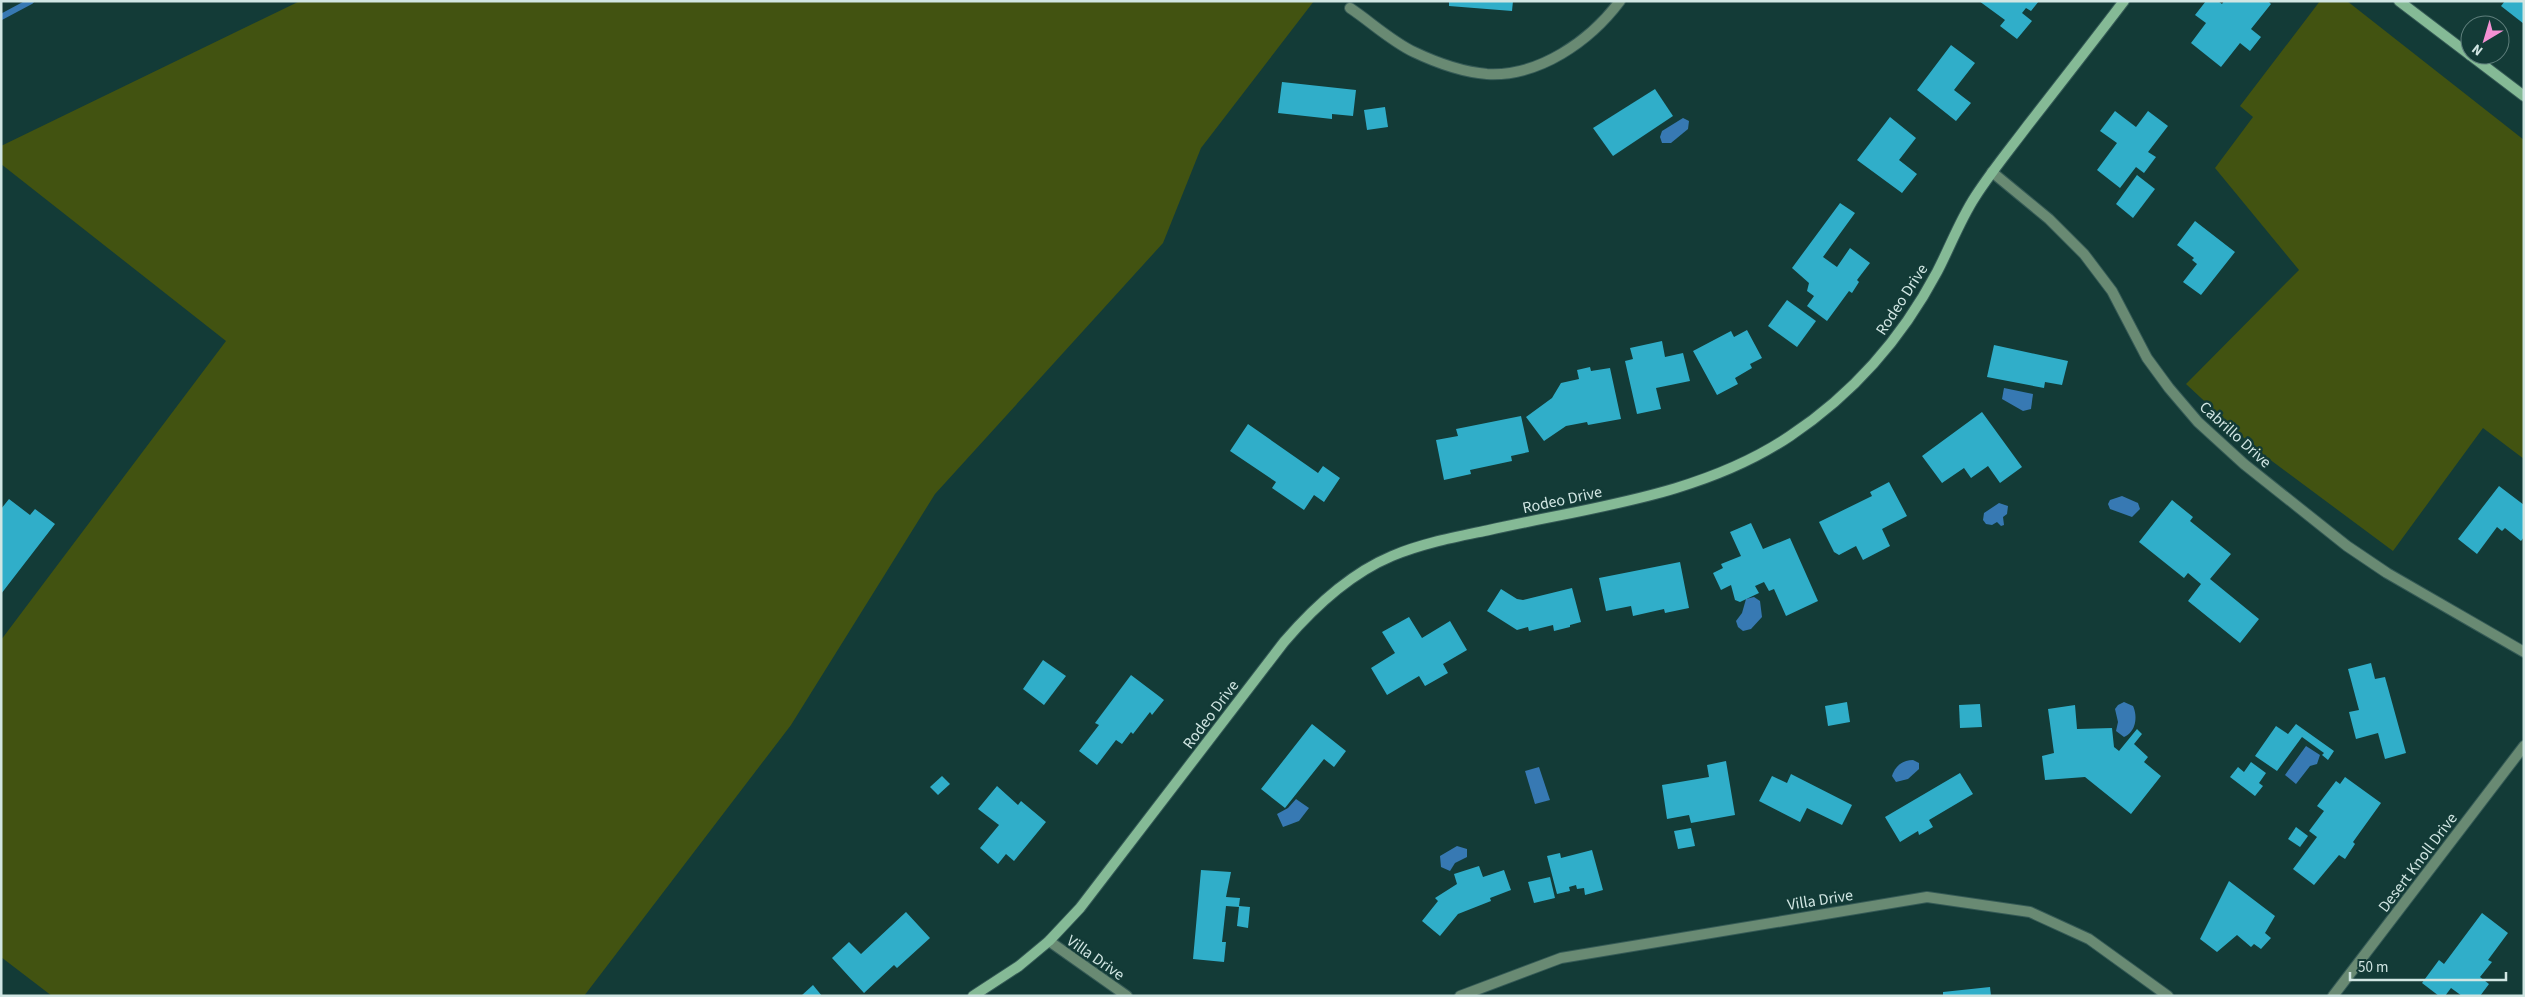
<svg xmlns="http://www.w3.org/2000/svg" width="2525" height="997" font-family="'Source Sans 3',sans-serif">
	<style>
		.green { fill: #425311 }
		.water { fill: #3779b3 }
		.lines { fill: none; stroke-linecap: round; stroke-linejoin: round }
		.stream { stroke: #3779b3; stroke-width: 6 }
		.building { fill: #30aec9 }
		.street-casing { stroke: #355a56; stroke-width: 12 }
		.secondary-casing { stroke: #355a56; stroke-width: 12 }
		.street { stroke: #698a73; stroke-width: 10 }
		.secondary { stroke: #85ba96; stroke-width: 10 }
		.labels { text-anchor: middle; stroke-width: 5; stroke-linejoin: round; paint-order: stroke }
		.street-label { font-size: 16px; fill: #d1e6e3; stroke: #133b37 }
	</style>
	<rect width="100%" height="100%" fill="#133b37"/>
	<!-- green -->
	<g class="green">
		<polygon points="300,1 1314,1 1201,148 1163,243 935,494 791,725 584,996 52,996 1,957 1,640 226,341 1,164 1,146"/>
		<polygon points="2320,1 2347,1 2524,140 2524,459 2483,428 2393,551 2257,450 2186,384 2299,270 2215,168 2253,117 2240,106"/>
	</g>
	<!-- water -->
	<g class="water">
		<polygon points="1683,118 1689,121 1688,129 1671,143 1662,143 1660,137 1662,131"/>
		<polygon points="2004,388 2033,394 2031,409 2023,411 2002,399"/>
		<polygon points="2122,496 2138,503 2140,509 2132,517 2110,509 2108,504 2110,500"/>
		<polygon points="1999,503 2008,506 2007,514 2003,517 2004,525 2001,526 1997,522 1992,525 1986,524 1983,520 1984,513"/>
		<polygon points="1754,597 1760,601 1762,617 1751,629 1743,631 1738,627 1736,621 1742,613 1746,599"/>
		<path d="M2124,702L2133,706C2138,717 2136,732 2124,737L2116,731L2118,722L2115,709L2118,705Z"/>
		<polygon points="2306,746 2320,755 2317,764 2310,766 2296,784 2285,775"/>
		<path d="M1913,760L1919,763V769L1908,779L1896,782L1892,776C1895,766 1903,760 1913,760Z"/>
		<polygon points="1539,767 1550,800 1535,804 1525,771"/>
		<polygon points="1296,799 1309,808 1299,821 1283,827 1277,814 1288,808"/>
		<polygon points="1457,846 1467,849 1467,857 1455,863 1450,871 1441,867 1440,856"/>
	</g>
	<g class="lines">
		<!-- stream -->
		<polyline class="stream" points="1,17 31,1"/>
	</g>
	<!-- building -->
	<g class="building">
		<polygon points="1449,1 1513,1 1512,11 1449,6"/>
		<polygon points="1979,1 2039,1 2031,11 2026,8 2022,13 2032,21 2017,39 2000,26 2005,20"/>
		<polygon points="2206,1 2218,1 2222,4 2224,1 2268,1 2271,4 2251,29 2261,37 2250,51 2240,43 2221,67 2191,43 2206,23 2195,15"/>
		<polygon points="2505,1 2524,1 2524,24 2501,6"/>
		<polygon points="1951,45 1975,63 1954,90 1971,103 1956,121 1917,90"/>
		<polygon points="1282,82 1356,90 1353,116 1332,114 1332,119 1278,113"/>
		<polygon points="1655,89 1673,116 1613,156 1593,128"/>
		<polygon points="1385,107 1388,127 1367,130 1364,110"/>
		<polygon points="2115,111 2136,127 2148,111 2168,126 2148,152 2156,157 2144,173 2136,167 2120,188 2097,170 2117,143 2100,131"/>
		<polygon points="1890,117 1916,138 1899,160 1917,174 1902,193 1857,160"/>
		<polygon points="2137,175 2155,189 2133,218 2116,204"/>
		<polygon points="1840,203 1855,213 1823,257 1837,267 1850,248 1870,263 1857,280 1859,282 1852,293 1849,291 1827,321 1807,306 1814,296 1807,291 1809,283 1792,268"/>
		<polygon points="2195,221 2235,252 2201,295 2183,282 2197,264 2192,260 2194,258 2177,245"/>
		<polygon points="1787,300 1816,321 1797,347 1768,326"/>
		<polygon points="1747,330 1762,358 1750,364 1752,368 1735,378 1738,384 1717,395 1693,351 1731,331 1734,337"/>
		<polygon points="1662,341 1665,357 1683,353 1690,381 1656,388 1661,409 1637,414 1625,361 1633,359 1630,348"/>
		<polygon points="1994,345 2068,361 2062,385 2045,382 2044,388 1987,377"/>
		<polygon points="1590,367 1591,371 1610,368 1621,419 1588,425 1587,422 1566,426 1544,441 1526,417 1552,398 1561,383 1579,379 1577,370"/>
		<polygon points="1982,412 2022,467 2000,483 1988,466 1971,478 1964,468 1942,483 1922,456"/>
		<polygon points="1521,416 1529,452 1511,456 1512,461 1470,470 1471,474 1444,480 1436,440 1458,436 1456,429"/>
		<polygon points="1248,424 1318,473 1323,466 1340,478 1324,502 1314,495 1304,510 1272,488 1276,482 1230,451"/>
		<polygon points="1889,482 1907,516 1882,529 1890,546 1863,560 1856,546 1839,555 1834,552 1819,522 1872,496 1870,492"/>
		<polygon points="2499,486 2524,505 2524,537 2521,541 2505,528 2502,531 2497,527 2477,554 2458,539"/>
		<polygon points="9,499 30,515 35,509 55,524 1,594 1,509"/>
		<polygon points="2172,500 2193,517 2190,521 2231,554 2210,579 2259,619 2240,643 2188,601 2201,584 2188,573 2184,578 2139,542"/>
		<polygon points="1751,523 1763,549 1790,538 1818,601 1786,616 1774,589 1769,591 1764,582 1755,586 1759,593 1740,602 1735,600 1731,585 1721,590 1713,573 1723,568 1721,564 1741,556 1730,532"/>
		<polygon points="1680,562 1689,608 1665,613 1664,609 1633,616 1631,606 1606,611 1599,578"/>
		<polygon points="1572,588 1581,622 1570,625 1570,627 1554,631 1553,625 1529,631 1528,627 1517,630 1487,611 1501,589 1517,599 1523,600"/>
		<polygon points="1409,617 1422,638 1450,621 1467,650 1443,664 1448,673 1425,686 1419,676 1387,695 1371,668 1395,653 1382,632"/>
		<polygon points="1043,660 1066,676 1044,705 1023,689"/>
		<polygon points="2371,663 2375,679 2385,677 2406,753 2385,759 2378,733 2356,739 2349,712 2359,710 2348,669"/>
		<polygon points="1131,675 1164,700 1152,715 1150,712 1133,734 1131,732 1122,744 1116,740 1097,765 1079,751 1099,725 1095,723"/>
		<polygon points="1847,702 1850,722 1828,726 1825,706"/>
		<polygon points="1980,704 1982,727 1960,728 1959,705"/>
		<polygon points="2075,705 2077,729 2112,728 2114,747 2119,751 2137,729 2142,734 2134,744 2148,757 2144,762 2161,776 2131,814 2085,777 2045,780 2042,756 2054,753 2048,709"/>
		<polygon points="1312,724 1346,751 1334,767 1324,759 1285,808 1261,789"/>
		<polygon points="2296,724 2334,751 2328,760 2322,755 2324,753 2302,737 2277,771 2255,756 2276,726 2288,734"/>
		<polygon points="1726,761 1735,815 1691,823 1689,815 1667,819 1662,785 1709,777 1707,765"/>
		<polygon points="2251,762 2266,773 2259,783 2263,786 2255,796 2230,777 2238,767 2244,772"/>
		<polygon points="1960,773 1973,794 1929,820 1933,827 1919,835 1918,831 1900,842 1885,817"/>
		<polygon points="1791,774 1852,805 1842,825 1807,808 1800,822 1759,801 1772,776 1787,783"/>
		<polygon points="942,776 950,784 938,795 930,787"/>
		<polygon points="2345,777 2381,803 2353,842 2355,844 2345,859 2339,855 2314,885 2293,869 2317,837 2309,831 2324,811 2317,806 2336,781 2340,784"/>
		<polygon points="997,786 1018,805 1021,801 1046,822 1014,861 1006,854 998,864 980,848 999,825 978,809"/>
		<polygon points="2296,827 2308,836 2300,847 2288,839"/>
		<polygon points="1691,828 1695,846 1678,849 1674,831"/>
		<polygon points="1592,850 1603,890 1585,895 1584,888 1577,889 1576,885 1569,887 1570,891 1557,894 1547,856 1560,853 1561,858"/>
		<polygon points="1479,866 1483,877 1504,870 1511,890 1490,898 1491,901 1458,914 1440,936 1422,921 1438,901 1435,898 1457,884 1454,874"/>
		<polygon points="1201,870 1231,872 1226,897 1240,898 1239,906 1250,907 1248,928 1237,926 1239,907 1226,906 1222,942 1226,942 1224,962 1193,959"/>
		<polygon points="1550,877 1555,898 1534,903 1528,882"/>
		<polygon points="2229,881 2275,916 2265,933 2271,938 2261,949 2254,944 2251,947 2237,935 2217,952 2200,939"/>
		<polygon points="906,912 930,938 897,968 894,965 864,993 832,958 849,942 861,954"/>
		<polygon points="2482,913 2508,933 2488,960 2492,962 2480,977 2489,984 2480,996 2462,996 2451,988 2445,996 2439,996 2422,983 2439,960 2444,964"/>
		<polygon points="813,985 822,996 801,996"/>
		<polygon points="1990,987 1991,996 1943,996 1943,992"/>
	</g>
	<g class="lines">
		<!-- street casing -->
		<g class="street-casing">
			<g id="street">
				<path d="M1350,8C1371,22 1391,41 1414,52C1435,62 1463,72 1487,74C1539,77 1590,41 1620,1"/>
				<polyline points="1992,172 2049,219 2084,254 2112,291 2147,358 2169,388 2198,422 2244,464 2347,546 2387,573 2524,652"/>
				<polyline points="1049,941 1127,996"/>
				<polyline points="1460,996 1561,958 1927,897 2030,912 2089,939 2168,996"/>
				<polyline points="2333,996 2524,746"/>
			</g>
		</g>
		<!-- secondary casing -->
		<g class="secondary-casing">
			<g id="secondary">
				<polyline points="2399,1 2470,55"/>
				<polyline points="2470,55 2524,96"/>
				<path d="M973,996L1019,966L1049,941L1080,908L1284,642C1314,607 1349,574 1392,556C1423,543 1456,537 1489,530C1591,507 1701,496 1790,436C1853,394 1902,338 1937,272C1950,247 1960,220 1975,197C1991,172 2010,149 2028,125C2060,84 2092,43 2124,1"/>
			</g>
		</g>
		<!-- street -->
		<use href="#street" class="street"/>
		<!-- secondary -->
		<use href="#secondary" class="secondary"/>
	</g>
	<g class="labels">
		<!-- street labels -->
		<g class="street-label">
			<text transform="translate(1901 299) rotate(-57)" y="6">Rodeo Drive</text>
			<text transform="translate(2236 434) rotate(42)" y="6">Cabrillo Drive</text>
			<text transform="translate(1562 499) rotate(-12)" y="6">Rodeo Drive</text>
			<text transform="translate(1210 714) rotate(-53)" y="6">Rodeo Drive</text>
			<text transform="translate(2417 862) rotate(-53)" y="6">Desert Knoll Drive</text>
			<text transform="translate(1820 899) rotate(-9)" y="6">Villa Drive</text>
			<text transform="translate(1096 957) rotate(35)" y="6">Villa Drive</text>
		</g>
	</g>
	<!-- border -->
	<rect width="2525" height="997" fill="none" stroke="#d1e6e3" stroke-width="5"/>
	<!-- north arrow -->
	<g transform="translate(2485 40) rotate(218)"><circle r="24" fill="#133b37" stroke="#5f7f7c"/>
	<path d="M0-4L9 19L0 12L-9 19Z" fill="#f491d4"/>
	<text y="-8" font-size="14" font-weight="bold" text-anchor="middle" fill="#d1e6e3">N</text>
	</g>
	<!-- scale -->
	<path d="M2350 972v8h156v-8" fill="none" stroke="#d1e6e3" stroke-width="2.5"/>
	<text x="2358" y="972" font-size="15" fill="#d1e6e3" stroke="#133b37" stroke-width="4" paint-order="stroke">50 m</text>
</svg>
